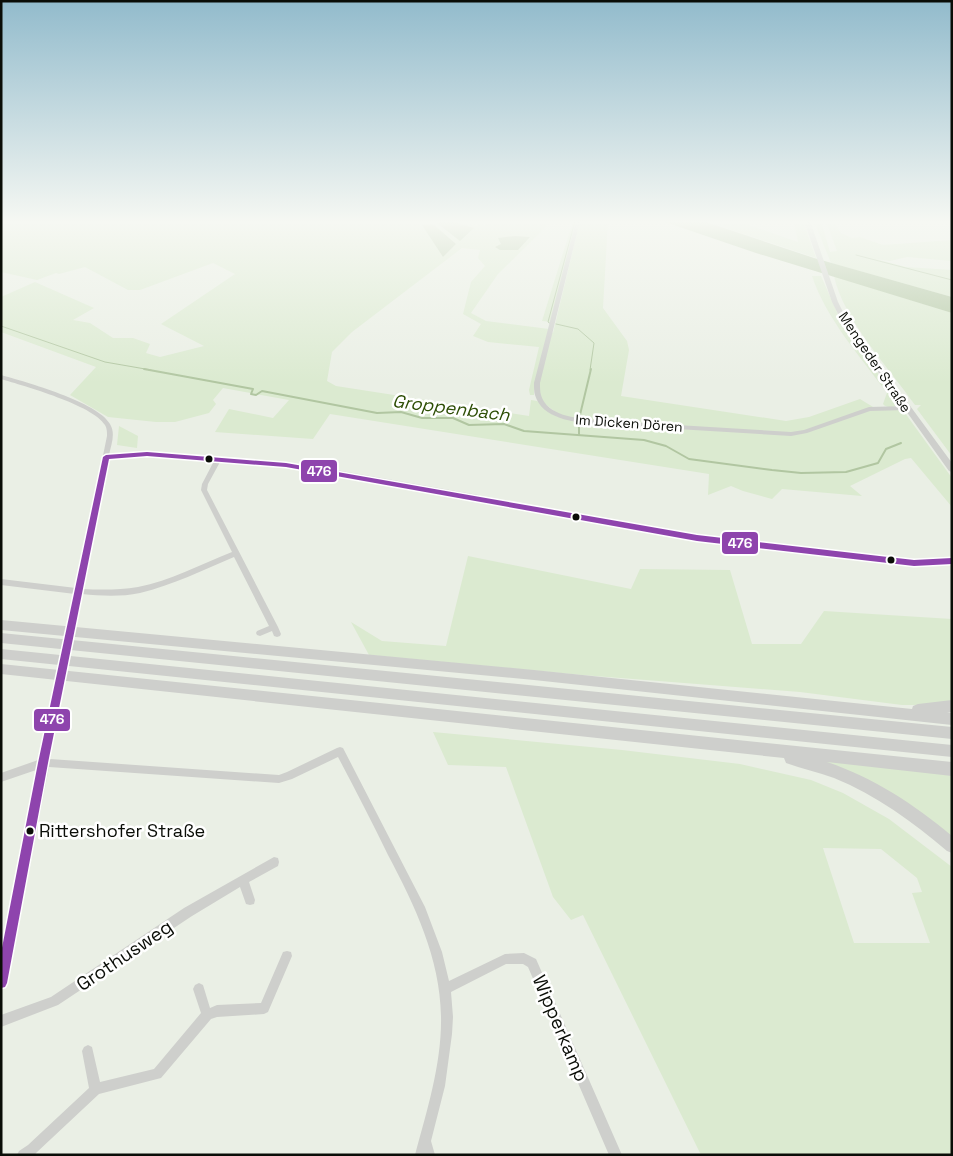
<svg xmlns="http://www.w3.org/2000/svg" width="953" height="1156" font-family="'Space Grotesk',sans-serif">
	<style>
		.green { fill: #dbead0; fill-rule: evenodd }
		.water { fill: #b1c6a1 }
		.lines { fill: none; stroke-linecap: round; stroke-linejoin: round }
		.stream-far1 { stroke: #b1c6a1; stroke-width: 1 }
		.stream { stroke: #b1c6a1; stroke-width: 2 }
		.minor { fill: #cecfcc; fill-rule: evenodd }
		.major { fill: #cecfcc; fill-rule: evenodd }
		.highway { fill: #cecfcc; fill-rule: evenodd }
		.bus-1-casing { stroke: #fff; stroke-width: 3 }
		.bus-1 { fill: #8e44ad; fill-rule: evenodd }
		.bus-dot { fill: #0a0d07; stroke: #fff; stroke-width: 2 }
		.labels { text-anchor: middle; stroke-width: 5; stroke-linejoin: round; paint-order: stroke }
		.far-street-label { font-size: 14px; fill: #0a0d07; stroke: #fff }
		.water-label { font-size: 18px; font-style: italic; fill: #2c4d04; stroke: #fff }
		.near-bus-label { font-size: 18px; fill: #0a0d07; stroke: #fff; text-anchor: start }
		.near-street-label { font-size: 19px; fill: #0a0d07; stroke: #fff }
		.line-badge { stroke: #fff; stroke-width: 2 }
		.badge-label { font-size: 14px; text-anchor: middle; font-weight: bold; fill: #fff }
	</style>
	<rect width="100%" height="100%" fill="#eaefe5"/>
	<!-- green -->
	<g class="green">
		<path d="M1,221H395L420,224L441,221L438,222L460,240L474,228L452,221H460L476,226L480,224L484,226L493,221H552L498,274L471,313L486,321L549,329L553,333L580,221H608L603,308L627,341L629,350L621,396L786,421L809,417L860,399L878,410H899L905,413L952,478V507L911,458L905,459L850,486L862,496L782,489L772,499L743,491L731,486L708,495L709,474L330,414L313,439L215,432L229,409L273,418L289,400L223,388L213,400L216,404L209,413L175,422H156L108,417L70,395L96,367L1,332V297L35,282L94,308L73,320L90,323L113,338H133L150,344L146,353L160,357L204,346L161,324L235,274L213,263L140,290H128L85,267L59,274L56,273L37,280L1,272ZM423,225L456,244L443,257ZM462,248L480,250L478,258L485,266L471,282L463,314L481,324L473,336L488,342L539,347L529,390L530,395H534V388L540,400L558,414L537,401L531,400L529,416L336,386L327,381L332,352L352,332Z"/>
		<polygon points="573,221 576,221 552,322 542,321"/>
		<polygon points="705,221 737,221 798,242 794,221 803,221 816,258"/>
		<polygon points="814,221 821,221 830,252 837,251 826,221 832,221 841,233 852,238 860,237 883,245 952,240 952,261 907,257 890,261 876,259 906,267 952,270 952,297 831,263"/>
		<path d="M812,276H821L840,319L899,404C895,407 887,409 883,404L887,393C860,356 827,320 812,276Z"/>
		<path d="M834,276L952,313V456L917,409L921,405H915C889,368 843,319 834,276Z"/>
		<polygon points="119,426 138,436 137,448 117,445"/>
		<polygon points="468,556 631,589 640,569 730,570 752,644 801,644 824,611 952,619 952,701 937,705 902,705 800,692 582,675 369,655 351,622 382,641 446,646"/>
		<path d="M433,732L622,750L740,764L811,780L843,793L889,819L952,867V1155H701L583,915L571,920L553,897L506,767L448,765ZM823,848L881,849L917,878L922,892L912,893L930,943H854Z"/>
		<polygon points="824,761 952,775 952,840"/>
	</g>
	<!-- water -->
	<g class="water">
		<polygon points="441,221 452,221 474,228 460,241 437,223"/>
		<polygon points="662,221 703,221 814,258 952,297 952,313 756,253"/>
		<polygon points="433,224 456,244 443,257 422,225"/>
		<polygon points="515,236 530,237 518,250 500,250 495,247 501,244 498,238"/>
	</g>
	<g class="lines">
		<!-- stream-far1 -->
		<g class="stream-far1">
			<polyline points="856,255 952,280"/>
			<polyline points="551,324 548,322 575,221"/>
			<polyline points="556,324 578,329 594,343 590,370"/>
			<polyline points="1,326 105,362 151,370"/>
		</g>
		<!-- stream -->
		<g class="stream">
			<polyline points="144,369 253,389 251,394 256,395 262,391 377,413 401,412 422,418 453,418 469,425 504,424 524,431 644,440 666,446 689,459 772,470 801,473 846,472 878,463 886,449 901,443"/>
			<polyline points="579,419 591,369"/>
			<polyline points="579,422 579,435"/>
		</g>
		<!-- minor -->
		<g class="minor">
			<polygon points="234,221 240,221 230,224 228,223"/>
			<path d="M576,221H580L540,383C540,387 540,392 541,395C547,416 576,418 594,420L791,432L804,430L869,407L907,406L910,408L907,410L870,411L807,433L791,436L594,424C574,422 542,419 535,395C534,392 534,387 534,383Z"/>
			<path d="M1,375C26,382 98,402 110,424C116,434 111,445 109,455L147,452L286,463L324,468L478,495L484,499L504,501L697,535L773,545L914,560L952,558V564L914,566L773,551L697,541L504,505L483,503L471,498L324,472L286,467L220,462L208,484L207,490L278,627L281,634L280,636L277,637L274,636L272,631L260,636L257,635L256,633L257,631L269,626L234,557C203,570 173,585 140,593C121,597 101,596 82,594L50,759L279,775L287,772L337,748L340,747L343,748L425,907L442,952L449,981L505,954L524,953L536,959L622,1155H609L528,967L523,964H506L451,992L453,1017L452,1034L445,1086L431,1141L435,1155H415C427,1110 442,1063 441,1016C440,958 415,906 388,855C372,822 355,789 338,757L292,779L279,783L49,767L7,984L5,988L1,989V955L39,769L1,782V773L41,759L75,594L1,585V579L76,588L107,436C107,432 107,428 105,425C93,405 24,386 1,379ZM147,456L214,461L202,484L201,490L232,552C201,564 170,581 138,587C120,590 101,590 83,589L109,459Z"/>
			<polygon points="274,857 278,858 279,862 278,866 249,882 255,900 254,904 250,905 246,904 240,887 192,916 58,1005 1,1027 1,1015 51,997 184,908"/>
			<polygon points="287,951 291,952 292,956 268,1012 264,1014 217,1017 211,1019 161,1078 99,1094 36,1153 35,1155 17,1155 19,1151 28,1145 89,1088 82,1051 84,1047 88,1045 92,1047 100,1082 154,1069 201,1013 193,989 195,985 199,983 203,985 210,1008 217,1005 261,1003 283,952"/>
		</g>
		<!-- major -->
		<polygon class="major" points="804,221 810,221 838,302 847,320 952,463 952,472 949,471 841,320 832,302"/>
		<!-- highway -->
		<g class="highway">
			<polygon points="1,620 534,670 912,709 913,706 918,704 952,700 952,712 947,712 952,713 952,725 534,680 1,630"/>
			<polygon points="1,633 952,727 952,739 1,643"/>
			<polygon points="1,649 952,745 952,757 1,659"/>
			<path d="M1,664L952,762V776L827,762C874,778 914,804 952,836V853L947,851C913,822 876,795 834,778C818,772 802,769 786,763L784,758L1,674Z"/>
		</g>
		<!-- bus-1 casing -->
		<g class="bus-1-casing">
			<polygon id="bus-1" points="147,452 286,463 697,535 914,560 952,558 952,564 914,566 697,541 286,467 147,456 109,459 48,763 7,983 5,987 1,988 1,953 38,763 103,457 106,455"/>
		</g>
		<!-- bus-1 -->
		<use href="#bus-1" class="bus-1"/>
	</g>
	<!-- sky -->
	<linearGradient id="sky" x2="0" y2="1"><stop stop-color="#92bbcc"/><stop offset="0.58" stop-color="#f6f8f3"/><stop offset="1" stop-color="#f6f8f3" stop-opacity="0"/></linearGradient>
	<rect width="953" height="383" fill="url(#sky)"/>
	<!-- markers -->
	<g class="bus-dot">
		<circle cx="209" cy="459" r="4.5"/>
		<circle cx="576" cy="517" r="4.5"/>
		<circle cx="891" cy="560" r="4.5"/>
		<circle cx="30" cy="831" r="4.5"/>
	</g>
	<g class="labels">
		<!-- far-street labels -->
		<g class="far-street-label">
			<text transform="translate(875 362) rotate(56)" y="5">Mengeder Straße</text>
			<text transform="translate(629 423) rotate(4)" y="5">Im Dicken Dören</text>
		</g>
		<!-- water labels -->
		<g class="water-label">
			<text transform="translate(451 408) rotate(7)" y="6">Groppenbach</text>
		</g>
		<!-- near-bus labels -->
		<g class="near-bus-label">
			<text x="39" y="837">Rittershofer Straße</text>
		</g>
		<!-- near-street labels -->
		<g class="near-street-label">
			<text transform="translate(124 955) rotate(-34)" y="7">Grothusweg</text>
			<text transform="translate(561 1028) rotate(67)" y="7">Wipperkamp</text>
		</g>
	</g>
	<g class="line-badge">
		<rect x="300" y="459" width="38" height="24" rx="5" fill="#8e44ad"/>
		<rect x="721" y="531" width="38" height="24" rx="5" fill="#8e44ad"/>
		<rect x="33" y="708" width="38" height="24" rx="5" fill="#8e44ad"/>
	</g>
	<g class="badge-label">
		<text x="319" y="476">476</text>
		<text x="740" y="548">476</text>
		<text x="52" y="724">476</text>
	</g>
	<!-- border -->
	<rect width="953" height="1156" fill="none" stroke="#0a0d07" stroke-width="5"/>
</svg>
